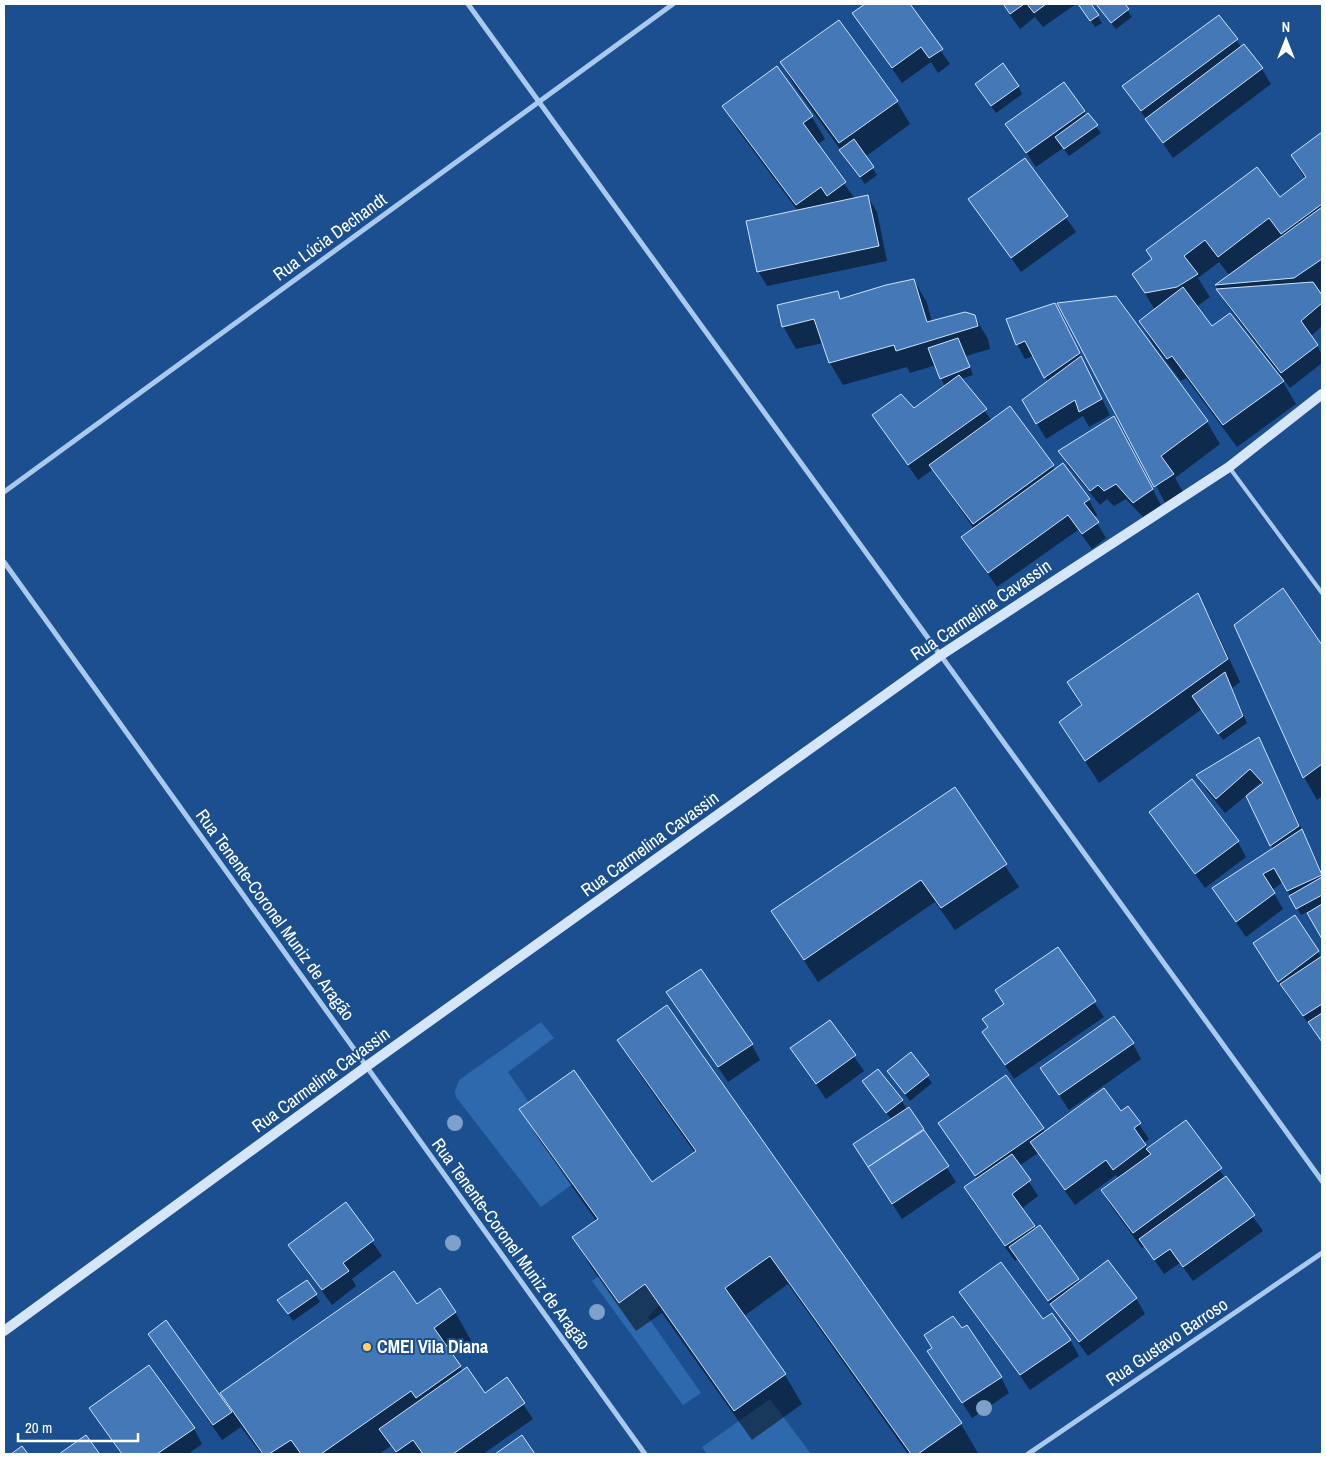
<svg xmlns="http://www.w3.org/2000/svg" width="1326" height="1458" font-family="'Archivo Narrow',sans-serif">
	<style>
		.green { fill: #2e69ad }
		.shadow { fill: #0007; fill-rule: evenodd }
		.building { fill: #4478b7; stroke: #cfe3fa }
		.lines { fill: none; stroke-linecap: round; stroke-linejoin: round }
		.service { stroke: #a9c9ee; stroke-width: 4 }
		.minor { stroke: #a9c9ee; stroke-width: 5 }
		.secondary { stroke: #d6e6fa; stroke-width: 10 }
		.tree { fill: #7ea0ca }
		.poi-dot { fill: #ffd166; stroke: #1b4f8f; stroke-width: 2 }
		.labels { text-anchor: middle; stroke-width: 4; stroke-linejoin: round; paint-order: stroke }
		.street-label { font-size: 18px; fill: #fff; stroke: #1b4f8f }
		.poi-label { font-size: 18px; font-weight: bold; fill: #fff; stroke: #1b4f8f; text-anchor: start }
	</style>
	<rect width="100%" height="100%" fill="#1b4f8f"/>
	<!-- green -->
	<g class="green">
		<polygon points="541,1022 554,1038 508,1072 581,1178 541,1207 456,1097 455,1091 459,1080"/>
		<polygon points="637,1257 666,1298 648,1317 701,1393 683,1405 592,1281 609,1269"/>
		<polygon points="770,1399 811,1454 707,1454 702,1447"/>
	</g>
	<!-- shadow -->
	<g class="shadow">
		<polygon points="867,4 908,4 950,64 938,73 931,62 902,83 854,14"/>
		<polygon points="1002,4 1076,4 1043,27 1035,17 1020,29"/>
		<polygon points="1079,4 1090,4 1102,23 1095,27"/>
		<polygon points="1096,4 1123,4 1132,17 1116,29"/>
		<polygon points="1219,16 1241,47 1244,46 1262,69 1271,84 1173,158 1124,87"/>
		<polygon points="781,63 897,102 910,124 865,157 877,175 865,184 794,85"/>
		<polygon points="776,68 812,117 825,139 817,145 855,199 868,197 877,212 887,261 767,286 758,271 798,211 737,129 724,106"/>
		<polygon points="1018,86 1022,94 996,113 980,91"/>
		<polygon points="1084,112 1101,133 1069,156 1063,148 1036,167 1007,124"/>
		<polygon points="1322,133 1322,290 1319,293 1322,298 1322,326 1311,336 1322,354 1322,363 1290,388 1227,305 1218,291 1216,286 1230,276 1219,262 1198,278 1210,297 1196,307 1212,328 1283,382 1296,404 1237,447 1186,378 1181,381 1153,344 1140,321 1155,310 1134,275 1279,198 1305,179 1292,156"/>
		<polygon points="1025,160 1076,232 1021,272 970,200"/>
		<polygon points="914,280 927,303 932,322 974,316 988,339 990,349 966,356 973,375 961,379 992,421 1052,465 1055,471 1063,465 1089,500 1097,515 1094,518 1106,538 1092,549 1078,530 997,587 963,537 974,529 933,469 918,480 874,415 914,410 945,387 936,365 910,373 907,367 843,385 830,363 823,343 796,349 783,326 838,293 842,300"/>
		<polygon points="1059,304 1207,422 1220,444 1175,478 1186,497 1168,508"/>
		<polygon points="1063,320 1110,415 1089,427 1083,416 1046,439 1024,401 1048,382 1034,356 1025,359 1017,344"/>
		<polygon points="1122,432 1161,505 1143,517 1126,499 1114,506 1107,499 1100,505 1068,466 1059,451"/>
		<polygon points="1282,590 1322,647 1322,796 1317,800 1304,777 1236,626"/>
		<polygon points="1197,595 1210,617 1240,682 1232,688 1247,723 1223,740 1202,709 1099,783 1061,723 1082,707 1068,683"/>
		<path d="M1259,739L1322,872V937L1307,912L1301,915L1283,882L1272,890L1283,909L1246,937L1213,889L1273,849L1247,795L1225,813L1207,791L1198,776ZM1260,783L1262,786L1249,795L1248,793Z"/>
		<polygon points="954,788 1019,887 955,930 935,902 818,982 772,912"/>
		<polygon points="1150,812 1238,842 1246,857 1205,888"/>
		<polygon points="1294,916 1322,958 1322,1041 1288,997 1263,958"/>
		<polygon points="1057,948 1104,1017 1014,1079 983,1032 989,1028 1005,1005"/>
		<polygon points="668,993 752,1045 760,1060 728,1082"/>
		<polygon points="667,1007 961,1424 978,1453 976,1454 908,1454 788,1284 744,1316 785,1375 802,1404 752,1440 662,1313 636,1331 591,1267 574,1238 597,1222 538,1138 521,1109 652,1183 695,1153 636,1069 619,1040"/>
		<polygon points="829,1021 864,1071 826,1099 792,1049"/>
		<polygon points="1133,1044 1141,1059 1069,1110 1041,1068"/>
		<polygon points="910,1054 932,1083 910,1101 893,1078"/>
		<polygon points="863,1082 902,1101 906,1108 900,1113 901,1114 909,1109 956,1182 902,1219 854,1145 892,1120"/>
		<polygon points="1128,1108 1149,1139 1144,1143 1148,1150 1185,1122 1263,1231 1193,1281 1180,1263 1164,1274 1145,1246 1142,1248 1111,1206 1102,1191 1119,1179 1116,1175 1075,1205 1038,1153 1019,1166 1038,1196 1021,1209 1036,1230 1039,1227 1080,1283 1136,1298 1145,1314 1088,1356 1017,1259 1015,1261 974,1203 965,1187 977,1179 939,1123 1043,1129 1045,1133 1121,1112"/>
		<polygon points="346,1204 382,1256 352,1279 356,1286 332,1305 290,1246"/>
		<polygon points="961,1292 1042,1321 1070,1340 1079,1356 1030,1390"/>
		<polygon points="315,1294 320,1302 293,1321 279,1301"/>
		<polygon points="416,1306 455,1312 472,1342 452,1355 463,1372 485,1394 506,1379 533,1419 483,1454 396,1454 391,1446 379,1454 261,1454 241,1427 222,1440 149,1334 230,1412 232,1411 222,1394"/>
		<polygon points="929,1351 1001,1377 1009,1393 972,1418"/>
		<polygon points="91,1408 194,1429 202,1444 188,1454 121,1454"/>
	</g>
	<!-- building -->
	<g class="building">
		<polygon points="865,4 910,4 943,49 929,58 921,47 892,68 852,13"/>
		<polygon points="1003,4 1024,4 1010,14"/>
		<polygon points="1027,4 1046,4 1034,13"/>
		<polygon points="1078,4 1091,4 1099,15 1090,21"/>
		<polygon points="1096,4 1125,4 1129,9 1111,23"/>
		<polygon points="1219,15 1238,39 1141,111 1122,86"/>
		<polygon points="839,20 898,101 839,143 780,62"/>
		<polygon points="1244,44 1263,68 1163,143 1145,119"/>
		<polygon points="1003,63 1019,86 991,106 975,84"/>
		<polygon points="777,66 813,116 803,123 846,182 827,196 821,187 796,205 722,106"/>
		<polygon points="1064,82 1085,111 1026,153 1005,124"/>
		<polygon points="1088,113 1098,125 1064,149 1055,137"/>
		<polygon points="1322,132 1322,204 1281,234 1269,218 1218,257 1205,240 1184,256 1198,274 1177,287 1145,293 1132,274 1152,259 1146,250 1257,167 1280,197 1306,177 1291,155"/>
		<polygon points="854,139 874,167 860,177 839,150"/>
		<polygon points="1025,158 1068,216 1011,258 968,199"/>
		<polygon points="868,195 879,246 757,272 746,221"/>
		<polygon points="1322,207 1322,259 1294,278 1215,285"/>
		<polygon points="914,279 927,322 965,312 975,315 978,326 896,351 894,345 829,363 814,319 782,327 777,305 838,291 840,299 886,285"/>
		<polygon points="1313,282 1322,295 1322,303 1301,321 1318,345 1281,373 1216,289"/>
		<polygon points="1183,287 1212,326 1230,313 1284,381 1223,425 1172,356 1167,359 1139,321"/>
		<polygon points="1116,296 1208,421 1161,456 1174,474 1154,487 1057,303"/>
		<polygon points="1055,303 1080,353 1044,378 1025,341 1016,345 1006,319"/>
		<polygon points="958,338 970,367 940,379 928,348"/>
		<polygon points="1081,356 1102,399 1079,412 1075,400 1036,424 1022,400"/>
		<polygon points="959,375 987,409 908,465 872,415 901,394 914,408"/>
		<polygon points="1010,406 1054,465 973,524 929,465"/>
		<polygon points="1114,416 1153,489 1133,503 1116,484 1104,491 1098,485 1090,491 1058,451"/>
		<polygon points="1063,463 1090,499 1084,503 1099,522 1082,534 1068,515 988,573 961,537"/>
		<polygon points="1283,588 1322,645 1322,764 1303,778 1234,625"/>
		<polygon points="1198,593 1228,659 1085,761 1059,722 1082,705 1067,682"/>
		<polygon points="1225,672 1243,716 1218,734 1192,696"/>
		<polygon points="1259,737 1299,826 1270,846 1246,796 1263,783 1250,769 1216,799 1196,775"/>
		<polygon points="1192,779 1239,841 1195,874 1149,812"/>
		<polygon points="955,787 1007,864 941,908 921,880 804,960 771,911"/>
		<polygon points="1302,829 1322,875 1287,891 1274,868 1263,874 1275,893 1236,922 1212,888"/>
		<polygon points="1322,877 1322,895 1296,909 1289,896"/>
		<polygon points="1322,904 1322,939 1307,913"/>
		<polygon points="1295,915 1319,951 1278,982 1253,943"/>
		<polygon points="1058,947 1096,1001 1005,1065 982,1032 988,1027 982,1019 1004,1004 995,990"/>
		<polygon points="1322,956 1322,1004 1303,1016 1280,984"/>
		<polygon points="701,969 753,1044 718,1067 666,992"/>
		<polygon points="667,1005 962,1423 918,1454 911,1454 770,1256 725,1288 786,1374 734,1411 645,1284 619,1303 572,1237 598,1219 519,1109 574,1070 652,1182 696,1151 617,1040"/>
		<polygon points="1322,1013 1322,1042 1308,1022"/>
		<polygon points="1114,1016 1134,1043 1059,1095 1040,1068"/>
		<polygon points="830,1020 856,1055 816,1084 790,1048"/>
		<polygon points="911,1052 929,1075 905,1094 887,1071"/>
		<polygon points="878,1069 903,1100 886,1113 862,1081"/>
		<polygon points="1006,1075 1044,1128 975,1176 938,1123"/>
		<polygon points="1104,1088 1121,1111 1128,1106 1141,1123 1134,1128 1146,1145 1113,1170 1106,1160 1065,1190 1030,1142"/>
		<polygon points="909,1107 924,1129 868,1167 853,1144"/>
		<polygon points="1186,1120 1222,1168 1133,1233 1101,1190 1151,1154 1146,1149"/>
		<polygon points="924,1130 949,1166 892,1204 868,1167"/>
		<polygon points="1012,1154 1031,1180 1012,1194 1035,1226 1005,1246 964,1187"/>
		<polygon points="1226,1176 1255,1215 1183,1267 1170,1249 1154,1260 1139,1239"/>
		<polygon points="346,1202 374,1240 343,1263 349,1271 322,1290 288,1245"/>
		<polygon points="1040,1225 1079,1279 1048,1301 1009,1247"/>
		<polygon points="1108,1260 1137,1298 1079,1342 1050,1304"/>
		<polygon points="1001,1262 1043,1319 1052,1313 1071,1340 1020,1375 959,1292"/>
		<polygon points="394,1271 417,1304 440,1288 456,1312 434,1328 461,1366 416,1398 411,1391 321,1454 301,1454 291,1440 269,1454 263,1454 220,1393"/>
		<polygon points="307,1280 317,1294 288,1314 277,1300"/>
		<polygon points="953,1316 962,1328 967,1325 1002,1377 962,1403 927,1351 932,1348 924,1335"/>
		<polygon points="166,1320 232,1412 213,1425 148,1334"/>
		<polygon points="149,1365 195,1428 157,1454 122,1454 89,1408"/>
		<polygon points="467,1367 485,1393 507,1377 525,1403 453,1454 423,1454 413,1440 396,1452 379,1429"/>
		<polygon points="86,1435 99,1453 97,1454 59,1454"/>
		<polygon points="522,1435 535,1454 495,1454"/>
		<polygon points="22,1446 28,1454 11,1454"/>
	</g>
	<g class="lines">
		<!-- service -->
		<polyline class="service" points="1229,467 1322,593"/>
		<!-- minor -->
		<g class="minor">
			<polyline points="468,4 1322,1181"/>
			<polyline points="4,492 673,4"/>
			<polyline points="4,562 645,1454"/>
			<polyline points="1028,1454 1322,1253"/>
		</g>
		<!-- secondary -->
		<polyline class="secondary" points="4,1331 367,1066 941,655 1229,467 1322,394"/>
	</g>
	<!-- trees -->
	<g class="tree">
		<circle cx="455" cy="1123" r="8"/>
		<circle cx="453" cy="1243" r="8"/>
		<circle cx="597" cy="1312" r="8"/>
		<circle cx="984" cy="1408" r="8"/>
	</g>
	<!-- markers -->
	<circle class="poi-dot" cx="367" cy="1347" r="5"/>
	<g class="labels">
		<!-- street labels -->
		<g class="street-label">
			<text transform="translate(330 237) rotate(-36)" y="6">Rua Lúcia Dechandt</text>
			<text transform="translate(981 610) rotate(-34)" y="6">Rua Carmelina Cavassin</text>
			<text transform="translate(650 844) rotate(-36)" y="6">Rua Carmelina Cavassin</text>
			<text transform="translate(275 915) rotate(54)" y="6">Rua Tenente-Coronel Muniz de Aragão</text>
			<text transform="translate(321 1080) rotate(-36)" y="6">Rua Carmelina Cavassin</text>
			<text transform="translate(511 1244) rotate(54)" y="6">Rua Tenente-Coronel Muniz de Aragão</text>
			<text transform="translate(1167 1342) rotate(-34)" y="6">Rua Gustavo Barroso</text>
		</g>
		<!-- poi labels -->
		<g class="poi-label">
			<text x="377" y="1353">CMEI Vila Diana</text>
		</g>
	</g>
	<!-- border -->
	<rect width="1326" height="1458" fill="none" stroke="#ffffff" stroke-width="10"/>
	<!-- north arrow -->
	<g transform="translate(1286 40)" stroke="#1b4f8f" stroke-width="4" paint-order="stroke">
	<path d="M0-4L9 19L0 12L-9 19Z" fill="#ffffff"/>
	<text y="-8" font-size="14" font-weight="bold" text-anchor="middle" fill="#ffffff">N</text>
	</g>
	<!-- scale -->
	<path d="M18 1433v8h120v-8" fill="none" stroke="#ffffff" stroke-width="2.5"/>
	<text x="25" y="1433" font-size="15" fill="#ffffff" stroke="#1b4f8f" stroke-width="4" paint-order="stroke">20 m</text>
</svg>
